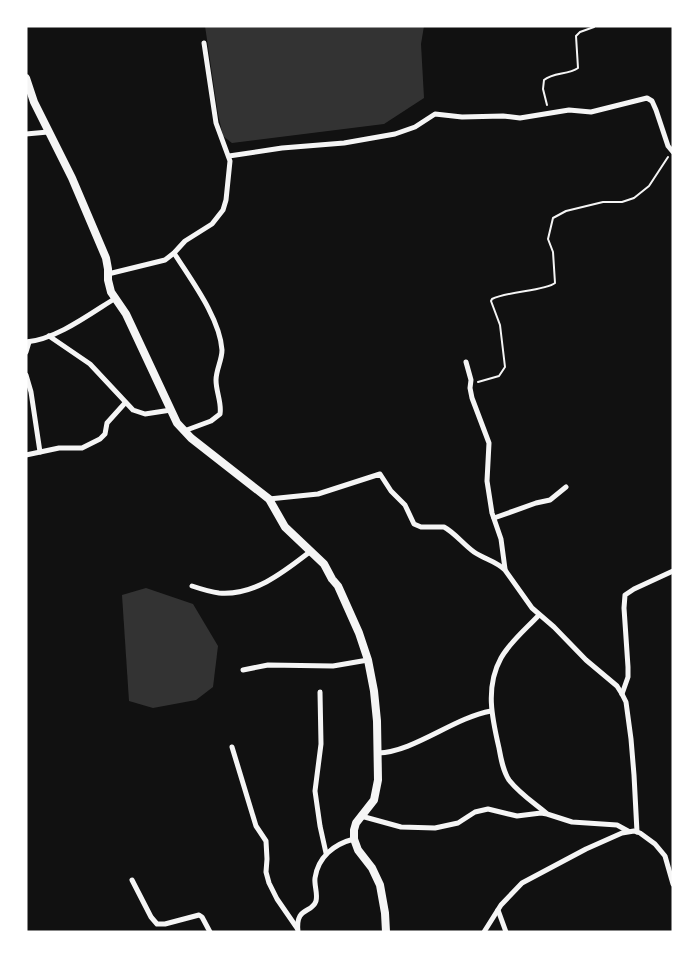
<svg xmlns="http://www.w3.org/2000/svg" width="699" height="958" font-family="'Crimson Pro',serif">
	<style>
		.water { fill: #333 }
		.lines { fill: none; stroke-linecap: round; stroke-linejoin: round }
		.path { stroke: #f5f5f5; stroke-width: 2 }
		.minor { stroke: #f5f5f5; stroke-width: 5 }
		.tertiary { stroke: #f5f5f5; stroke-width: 8 }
	</style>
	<rect width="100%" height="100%" fill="#111"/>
	<!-- water -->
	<g class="water">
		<polygon points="205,26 424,26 421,44 424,98 384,124 232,143 223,136 218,114"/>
		<polygon points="146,588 193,604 218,646 213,687 196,700 153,708 129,701 122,595"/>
	</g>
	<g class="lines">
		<!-- path -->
		<g class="path">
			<path d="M547,105L543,89L544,80C553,72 568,75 578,68L576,36L580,32L594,27"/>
			<path d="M478,382L499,376L505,367L500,325L491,301L492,299C508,291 545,291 555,283L553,252L548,239L553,218L566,211L603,202H622L634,198L649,186L668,157"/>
		</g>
		<!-- minor -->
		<g class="minor">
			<polyline points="26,134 48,132"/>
			<polyline points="229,156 282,148 344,143 395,134 415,127 435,114 462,117 503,116 520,118 569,110 591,112 647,98 652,101 656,110 668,146 673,152"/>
			<path d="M174,253C191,280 220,318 222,350C222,360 216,370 216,380C216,392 222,403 220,414L211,421L184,431"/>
			<polyline points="108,274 165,260 174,253 185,241 212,224 223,210 226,200 230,161 216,123 204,43"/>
			<polyline points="49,336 90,364 133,410 145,414 171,410"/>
			<path d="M26,342C55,340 90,314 114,299"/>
			<polyline points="26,352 29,342"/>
			<polyline points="466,362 471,380 470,388 472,398 489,443 487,481 492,513 501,539 505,569"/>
			<polyline points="26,375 31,392 40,452"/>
			<polyline points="26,455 59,448 82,448 100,439 105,434 107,423 125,403"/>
			<path d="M269,499L318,494L380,474L391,491L405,505L414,524L421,527H444C455,533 463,544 474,552C484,559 496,561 505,570L532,608L554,627L586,660L617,686L622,694L626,702L631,739L634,775L637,832"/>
			<polyline points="494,518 536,503 550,500 566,487"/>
			<path d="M192,586C201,589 210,592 219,593C255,596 285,571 311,551"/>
			<path d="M539,615C526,629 510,642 501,658C485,687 492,718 499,748C501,759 503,771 509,780C519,793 534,803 546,813"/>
			<polyline points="243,670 268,665 333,666 368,660"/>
			<polyline points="320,692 321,744 315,791 320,826 326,853"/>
			<polyline points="622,694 628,677 628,667 624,608 625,595 634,589 673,571"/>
			<polyline points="232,747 256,826 266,841 267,859 266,872 269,883 277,899 297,928"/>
			<path d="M378,753C414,752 453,718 491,711"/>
			<polyline points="361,816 401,827 435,828 458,823 475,812 488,809 517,816 541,813 547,814 572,822 617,825 628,831"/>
			<polyline points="132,880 151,917 157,924 165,924 199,915 202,917 210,932"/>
			<polyline points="498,910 506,932"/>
			<path d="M298,932C295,906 312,914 316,901C318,894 314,885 315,878C318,857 334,844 354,839"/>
			<polyline points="484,932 501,905 522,883 586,849 622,833 634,831 640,833 655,844 665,856 673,884"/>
		</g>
		<!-- tertiary -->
		<polyline class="tertiary" points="26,78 34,102 72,178 106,258 108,269 108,280 111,292 126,314 177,423 191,438 269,499 285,527 324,564 332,579 338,586 359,633 368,660 374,691 377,721 378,780 374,800 356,823 354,830 354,839 358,850 372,868 380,885 385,913 386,932"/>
	</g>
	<!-- border -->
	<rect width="699" height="958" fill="none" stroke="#ffffff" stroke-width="55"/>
</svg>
